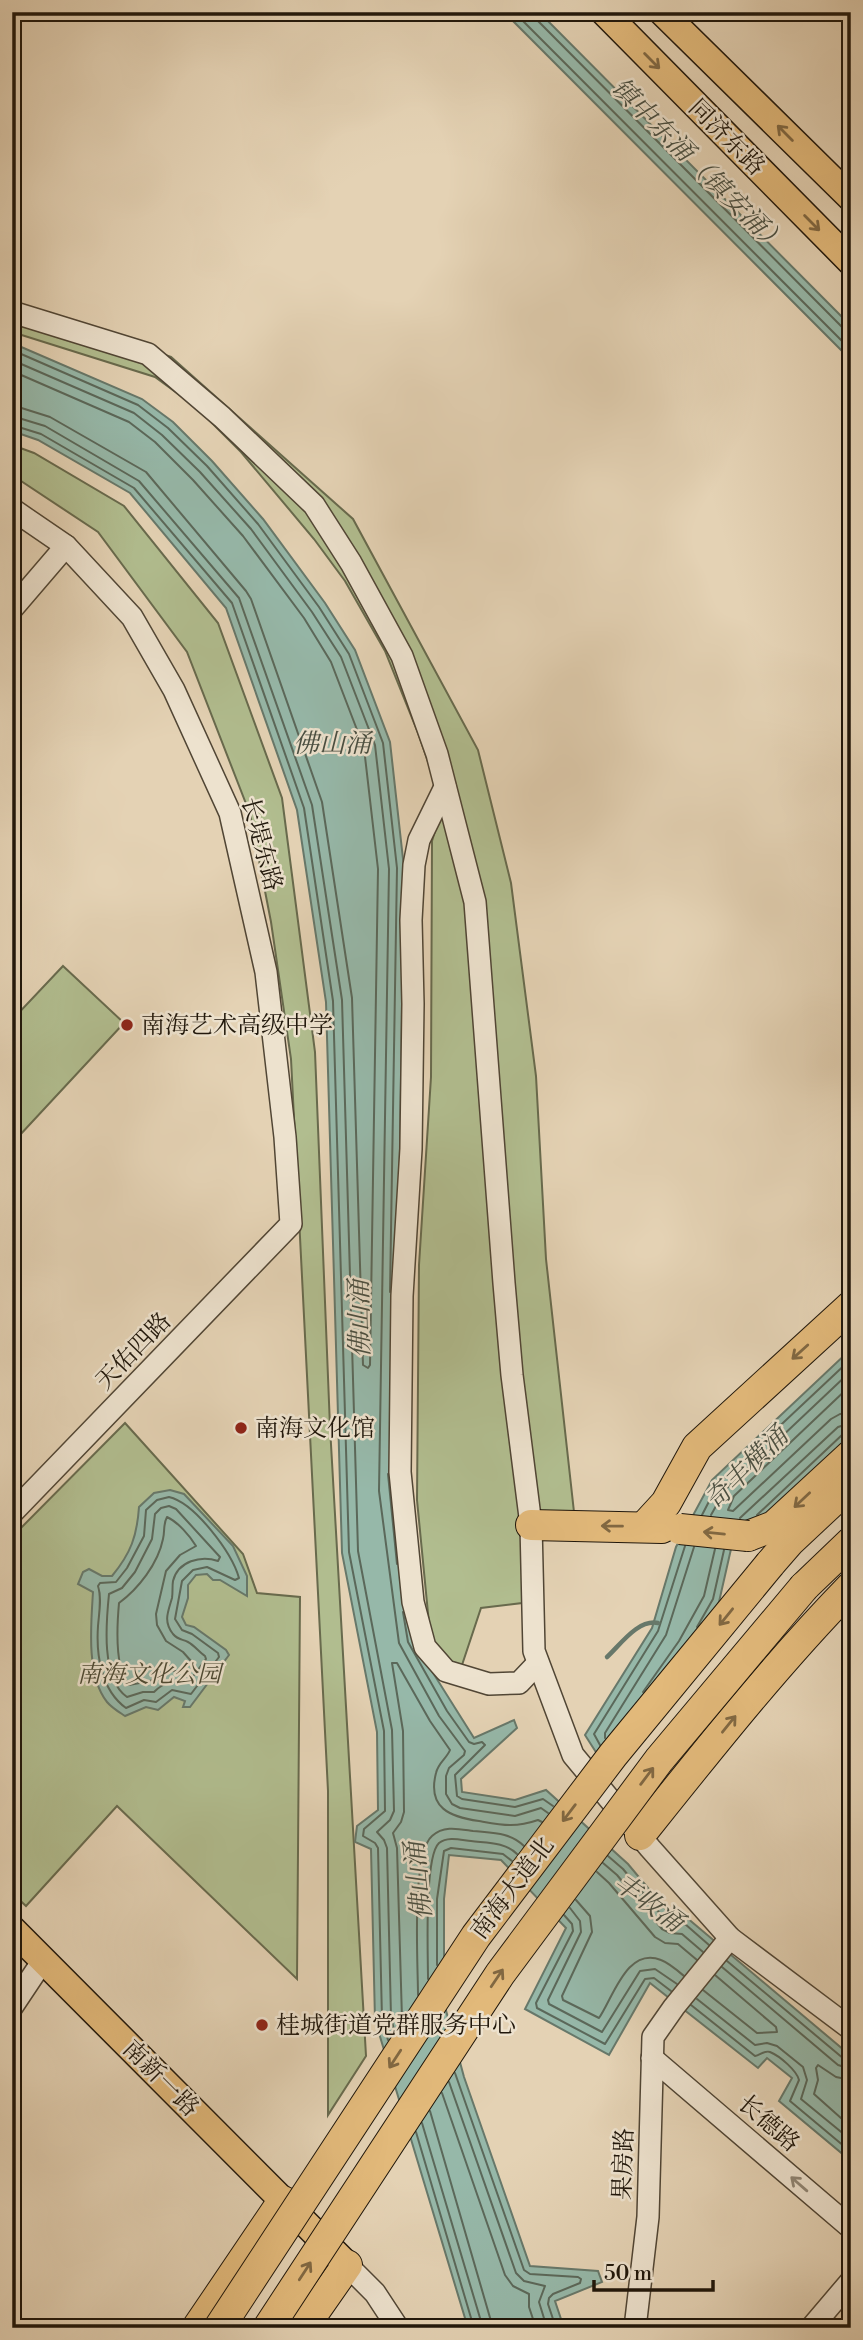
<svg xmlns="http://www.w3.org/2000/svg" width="863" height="2340" font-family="'Libre Bodoni','Noto Serif SC',serif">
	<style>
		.green { fill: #b1bd8f; stroke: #686a4d; stroke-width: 2 }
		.water { fill: #96b8a9; stroke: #67786a; stroke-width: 2 }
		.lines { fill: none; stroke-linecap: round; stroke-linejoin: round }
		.shore { stroke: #5b685a; stroke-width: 2 }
		.stream { stroke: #67786a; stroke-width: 4.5 }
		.minor-casing { stroke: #514635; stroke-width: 24 }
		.major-casing { stroke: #20170b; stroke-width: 29 }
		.highway-casing { stroke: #20170b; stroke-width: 32 }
		.minor { stroke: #ede2ce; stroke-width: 21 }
		.major { stroke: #e2b97a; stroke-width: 26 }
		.highway { stroke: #e2b97a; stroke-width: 30 }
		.highway-bridge-casing { stroke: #20170b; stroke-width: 32; stroke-linecap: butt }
		.highway-bridge { stroke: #e2b97a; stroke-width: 30 }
		.oneway { stroke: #816842 }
		.oneway2 { stroke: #918776 }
		.poi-dot { fill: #8f2418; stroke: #ede2ce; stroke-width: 2.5 }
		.labels { text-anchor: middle; stroke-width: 5; stroke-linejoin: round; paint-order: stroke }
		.street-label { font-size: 24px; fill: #20170b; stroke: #ede2ce }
		.poi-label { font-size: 24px; fill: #20170b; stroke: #ede2ce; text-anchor: start }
		.park-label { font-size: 24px; font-style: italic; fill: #4c4933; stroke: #ede2ce }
		.water-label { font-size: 26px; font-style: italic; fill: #494f42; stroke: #ede2ce }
	</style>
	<rect width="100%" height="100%" fill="#e4d2b4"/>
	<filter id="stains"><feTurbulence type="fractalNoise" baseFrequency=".00286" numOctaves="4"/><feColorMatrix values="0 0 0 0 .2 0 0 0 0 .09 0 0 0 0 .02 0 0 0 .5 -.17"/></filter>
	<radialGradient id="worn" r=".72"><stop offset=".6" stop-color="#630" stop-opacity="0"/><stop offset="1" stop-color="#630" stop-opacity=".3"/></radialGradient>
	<!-- green -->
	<g class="green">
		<polygon points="12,304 171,357 353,519 478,750 511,883 536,1076 546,1259 574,1512 524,1517 522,1603 481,1608 460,1671 431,1644 417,1500 419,1265 431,1077 432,841 443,805 418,733 385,651 345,581 314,539 241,452 196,407 155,377 12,332"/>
		<polygon points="12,445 34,453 124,506 218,623 282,798 315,1052 330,1427 366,2056 328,2115 328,1791 291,1059 271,922 250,814 187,652 98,532 12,475"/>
		<polygon points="63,966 124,1023 19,1136 12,1129 12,1020"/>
		<polygon points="125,1423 243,1554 257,1593 300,1597 297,1979 117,1806 26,1906 12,1893 12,1537"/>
	</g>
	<!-- water -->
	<g class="water">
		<polygon points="504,12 539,12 851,326 851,360"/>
		<polygon points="12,343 142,399 173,422 212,461 263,519 325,603 355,650 390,742 404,868 395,1489 428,1665 474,1738 514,1720 517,1728 461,1779 462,1792 515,1800 546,1790 628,1864 673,1918 686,1917 851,2056 851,2161 779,2101 792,2078 767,2058 758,2068 650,1983 609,2055 525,2009 566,1928 501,1860 449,1855 444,1899 444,2003 464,2077 530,2266 598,2271 602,2282 555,2301 564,2328 468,2328 375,2020 371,1849 355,1842 357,1826 378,1810 377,1732 342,1553 326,1002 297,810 226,608 130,493 38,440 12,431"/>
		<polygon points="851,1349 851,1436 731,1549 719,1602 692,1650 608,1771 585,1735 652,1628 676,1547 712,1480"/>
		<path d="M170,1490L184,1494L233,1546L247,1576V1596L220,1580H213L207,1574L196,1575L188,1585V1598L182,1617L186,1625L194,1627L226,1650L229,1655L190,1707H183L185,1701L174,1697L158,1710L146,1707L125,1716C119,1712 112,1708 107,1702C86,1676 91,1624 93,1592L78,1584L83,1572L89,1569L102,1576H112C131,1553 137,1536 139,1507L154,1493Z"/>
	</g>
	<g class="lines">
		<!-- shore -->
		<g class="shore">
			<polyline points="514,12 851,350"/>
			<polyline points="535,12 537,20 843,328 851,330"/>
			<polyline points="12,350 138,405 168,428 207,466 258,524 319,607 349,654 383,743 397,868 390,1292"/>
			<polyline points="12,360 134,413 162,435 200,472 251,529 312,612 341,657 375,745 389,869 379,1491 399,1643 439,1716 465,1751 464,1755 449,1768 446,1776 446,1794 452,1804 460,1808 515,1816 541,1808 548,1813"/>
			<polyline points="12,371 129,422 155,442 193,480 243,536 304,618 331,662 364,748 378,869 370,1365 368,1368 363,1365 352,998 322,802 251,599 246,591 146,472 50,417 12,405"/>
			<polyline points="12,416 45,426 139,481 239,598 312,805 342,1000 358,1551 392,1730 394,1811 390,1820 377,1832 384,1840 387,1848 391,2017 394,2030"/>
			<polyline points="12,425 41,434 134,488 232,603 304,808 333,1001 349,1552 384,1731 385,1811 364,1829 363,1836 375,1843 378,1848 382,2019 388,2040"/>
			<polyline points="851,1385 734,1496 728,1510 733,1511 831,1419 840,1414 851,1413"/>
			<polyline points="388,1474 397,1564"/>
			<path d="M169,1497C195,1503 232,1553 239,1578L235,1580L207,1567L193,1570L182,1581L175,1619L182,1630L192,1634L218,1653L219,1657L191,1694L172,1690L156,1702L144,1700L126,1708C101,1690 96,1655 98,1626C99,1613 102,1598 98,1586L100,1583L116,1582L127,1568L144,1536L146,1510L157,1500Z"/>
			<path d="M169,1506L176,1509L220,1557L218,1561C201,1555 178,1561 173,1581C172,1587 173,1592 172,1598C168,1612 163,1621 173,1634C178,1640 182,1639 188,1642C194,1645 199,1652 205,1656L206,1659L188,1683C173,1681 165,1681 154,1692H143L127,1697C101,1679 106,1623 109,1594L122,1588L135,1572L152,1539L155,1514L161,1508Z"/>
			<polyline points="702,1515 718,1484 851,1359"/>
			<polyline points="711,1515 725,1490 851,1371"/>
			<polyline points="757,1515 843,1434 851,1432"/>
			<path d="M167,1517C178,1522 190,1536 196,1546L180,1555L166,1571L156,1614L157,1625L166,1641L183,1652L191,1661L183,1671H168L150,1681L129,1685C114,1668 117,1625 119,1603C138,1589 158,1564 163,1539C165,1531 163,1524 167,1517Z"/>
			<polyline points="740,1518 838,1427 851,1423"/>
			<polyline points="403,1612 408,1642 447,1711 469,1742 474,1744 482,1742 485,1745 455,1775 457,1796 462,1799 515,1807 543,1799 553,1806"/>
			<polyline points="697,1627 713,1599 724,1550"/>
			<polyline points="643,1692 679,1641 704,1596 715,1549"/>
			<polyline points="605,1738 605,1733 666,1635 694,1547"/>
			<polyline points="600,1745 594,1734 658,1631 685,1546"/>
			<polyline points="608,1856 623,1869 668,1923 685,1924 709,1945"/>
			<polyline points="603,1863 617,1875 662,1929 670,1933 682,1934 703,1952"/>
			<polyline points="597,1872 609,1883 655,1937 665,1943 678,1944 697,1960"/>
			<path d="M576,1900L590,1916L592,1932L562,1996L563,2000L599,2018C613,1998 627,1946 661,1960C669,1963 677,1970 684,1976"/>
			<polyline points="570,1908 580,1921 581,1932 548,2000 549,2004 602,2032 640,1971 655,1969 677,1984"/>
			<polyline points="564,1915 572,1924 573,1931 536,2003 537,2008 605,2044 645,1979 654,1978 671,1991"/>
			<polyline points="727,1961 844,2059 851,2060"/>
			<polyline points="437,1965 437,1899 444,1851 451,1848 503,1854 512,1861"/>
			<polyline points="722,1967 838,2065 851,2069"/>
			<path d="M428,1979C428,1955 424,1857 439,1843C448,1836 461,1840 471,1841C488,1843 505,1842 517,1854"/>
			<polyline points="703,1990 757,2033 777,2032 776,2027 715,1975"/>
			<path d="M418,1995C418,1964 411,1854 432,1836C444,1825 459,1829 473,1831C492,1833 510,1832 524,1846"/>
			<polyline points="697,1999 755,2045 767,2043 777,2046 803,2067 807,2080 801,2099 851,2140"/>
			<path d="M691,2005L755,2056C760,2055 765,2050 770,2052C780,2056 797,2071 799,2080L790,2101L851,2152"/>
			<path d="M402,2019L397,1848L393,1833L401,1822L404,1812L403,1731L392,1663H397L430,1721L450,1750C447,1758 438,1763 436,1773C427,1808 450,1817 479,1821C502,1825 515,1828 538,1820L542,1822"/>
			<polyline points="455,2073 524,2270 530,2274 578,2277 581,2279 580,2283 553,2294 549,2298 548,2304 556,2328"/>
			<polyline points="851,2080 836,2077 818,2065 816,2068 818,2080 814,2094 851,2127"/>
			<polyline points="449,2082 516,2273 524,2281 545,2286 539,2302 547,2328"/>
			<polyline points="442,2093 505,2275 513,2286 529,2294 529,2307 536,2328"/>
			<polyline points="430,2111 493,2328"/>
			<polyline points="422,2123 483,2328"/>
			<polyline points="416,2132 474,2328"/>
		</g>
		<!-- stream -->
		<path class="stream" d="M607,1657C621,1644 638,1619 658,1623"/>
		<!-- minor casing -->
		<g class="minor-casing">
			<g id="minor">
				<polyline points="12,312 148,354 222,417 314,505 351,563 402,656 437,754 475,902 504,1283 512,1375 531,1525 534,1651 573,1755 650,1848 730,1938 851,2029"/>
				<polyline points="12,509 66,546 132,617 174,690 230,813 266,972 285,1137 291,1224 12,1513"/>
				<polyline points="12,609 66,546"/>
				<polyline points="445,787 419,840 414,865 411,920 413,1004 411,1149 402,1296 400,1472 413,1602 425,1647 446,1671 489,1684 519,1683 538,1663"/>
				<polyline points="12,2007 44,1959"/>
				<polyline points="652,2058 851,2228"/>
				<polyline points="347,2265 375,2293 398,2328"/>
				<polyline points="635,2328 648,2217 653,2037 674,2007 730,1938"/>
				<polyline points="811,2328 851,2281"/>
			</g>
		</g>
		<!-- major casing -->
		<g class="major-casing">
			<g id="major">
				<polyline points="604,12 851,262"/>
				<polyline points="662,12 851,198"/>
				<polyline points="12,1929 347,2265"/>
			</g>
		</g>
		<!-- highway casing -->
		<g class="highway-casing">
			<g id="highway">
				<polyline points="531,1525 662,1528"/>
				<polyline points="644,1527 666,1503 697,1447 851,1306"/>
				<polyline points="748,1536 774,1526 851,1455"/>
				<polyline points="770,1564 790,1541 851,1484"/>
				<polyline points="804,1587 851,1542"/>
				<path d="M640,1835C708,1750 775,1665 851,1587"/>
				<polyline points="197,2328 283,2201"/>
				<polyline points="303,2328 347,2265"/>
			</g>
		</g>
		<!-- minor -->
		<use href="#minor" class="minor"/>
		<!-- major -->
		<use href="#major" class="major"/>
		<!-- highway -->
		<use href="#highway" class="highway"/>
		<!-- highway-bridge casing -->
		<g class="highway-bridge-casing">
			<g id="highway-bridge">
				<polyline points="680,1529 748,1536"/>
				<polyline points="219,2328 476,1936 613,1755 770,1564"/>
				<polyline points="268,2328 500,1974 659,1760 804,1587"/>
			</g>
		</g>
		<!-- highway-bridge -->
		<use href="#highway-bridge" class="highway-bridge"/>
	</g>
	<!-- one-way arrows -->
	<defs><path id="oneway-shaft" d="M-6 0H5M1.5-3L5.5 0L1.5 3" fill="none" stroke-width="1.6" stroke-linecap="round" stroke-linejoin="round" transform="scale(1.75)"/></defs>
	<g class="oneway">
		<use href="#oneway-shaft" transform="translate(652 61) rotate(45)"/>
		<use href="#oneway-shaft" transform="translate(785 133) rotate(-135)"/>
		<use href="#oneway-shaft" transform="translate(812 223) rotate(45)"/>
		<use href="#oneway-shaft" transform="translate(800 1352) rotate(138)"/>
		<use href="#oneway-shaft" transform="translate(802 1500) rotate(137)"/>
		<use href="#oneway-shaft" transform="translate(612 1526) rotate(-179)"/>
		<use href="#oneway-shaft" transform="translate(714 1533) rotate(-174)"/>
		<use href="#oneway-shaft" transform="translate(726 1617) rotate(129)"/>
		<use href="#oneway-shaft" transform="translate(729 1724) rotate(-51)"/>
		<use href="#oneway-shaft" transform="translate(647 1776) rotate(-53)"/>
		<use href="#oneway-shaft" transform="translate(569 1813) rotate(127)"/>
		<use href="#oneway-shaft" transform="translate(497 1978) rotate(-56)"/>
		<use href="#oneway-shaft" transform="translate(395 2059) rotate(123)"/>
		<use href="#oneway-shaft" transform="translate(305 2271) rotate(-57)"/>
	</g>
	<use class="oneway2" href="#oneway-shaft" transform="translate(799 2184) rotate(-139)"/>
	<!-- markers -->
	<g class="poi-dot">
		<circle cx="127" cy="1025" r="7"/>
		<circle cx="241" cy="1428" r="7"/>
		<circle cx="262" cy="2025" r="7"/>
	</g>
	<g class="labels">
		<!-- street labels -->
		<g class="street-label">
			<text transform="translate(727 137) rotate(45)" y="8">同济东路</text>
			<text transform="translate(262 844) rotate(75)" y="8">长堤东路</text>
			<text transform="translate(133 1351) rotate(-46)" y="8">天佑四路</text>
			<text transform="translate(512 1888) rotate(-53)" y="8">南海大道北</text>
			<text transform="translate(161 2078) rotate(45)" y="8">南新一路</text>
			<text transform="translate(769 2123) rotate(41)" y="8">长德路</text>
			<text transform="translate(623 2164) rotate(-88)" y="8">果房路</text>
		</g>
		<!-- poi labels -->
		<g class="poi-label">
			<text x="141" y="1033">南海艺术高级中学</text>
			<text x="255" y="1436">南海文化馆</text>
			<text x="276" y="2033">桂城街道党群服务中心</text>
		</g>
		<!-- park labels -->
		<g class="park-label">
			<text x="149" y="1682">南海文化公园</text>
		</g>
		<!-- water labels -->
		<g class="water-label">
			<text transform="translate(699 165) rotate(45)" y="9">镇中东涌（镇安涌）</text>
			<text x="332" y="752">佛山涌</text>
			<text transform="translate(359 1319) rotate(-91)" y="9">佛山涌</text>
			<text transform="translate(746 1468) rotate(-45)" y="9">奇丰横涌</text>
			<text transform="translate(418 1881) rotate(-96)" y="9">佛山涌</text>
			<text transform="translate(649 1902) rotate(36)" y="9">丰收涌</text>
		</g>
	</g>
	<!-- margin -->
	<rect width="863" height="2340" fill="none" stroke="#e4d2b4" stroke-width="42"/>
	<rect x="14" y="14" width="835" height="2312" fill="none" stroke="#20170b" stroke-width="3.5"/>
	<rect x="21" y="21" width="821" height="2298" fill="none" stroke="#20170b" stroke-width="2"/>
	<!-- scale -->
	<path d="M594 2280v10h119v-10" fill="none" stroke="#20170b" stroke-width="3.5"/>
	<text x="604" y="2280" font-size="21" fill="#20170b" stroke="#ede2ce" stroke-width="5" paint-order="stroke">50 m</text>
	<rect width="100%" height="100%" filter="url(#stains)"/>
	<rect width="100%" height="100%" fill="url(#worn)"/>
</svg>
